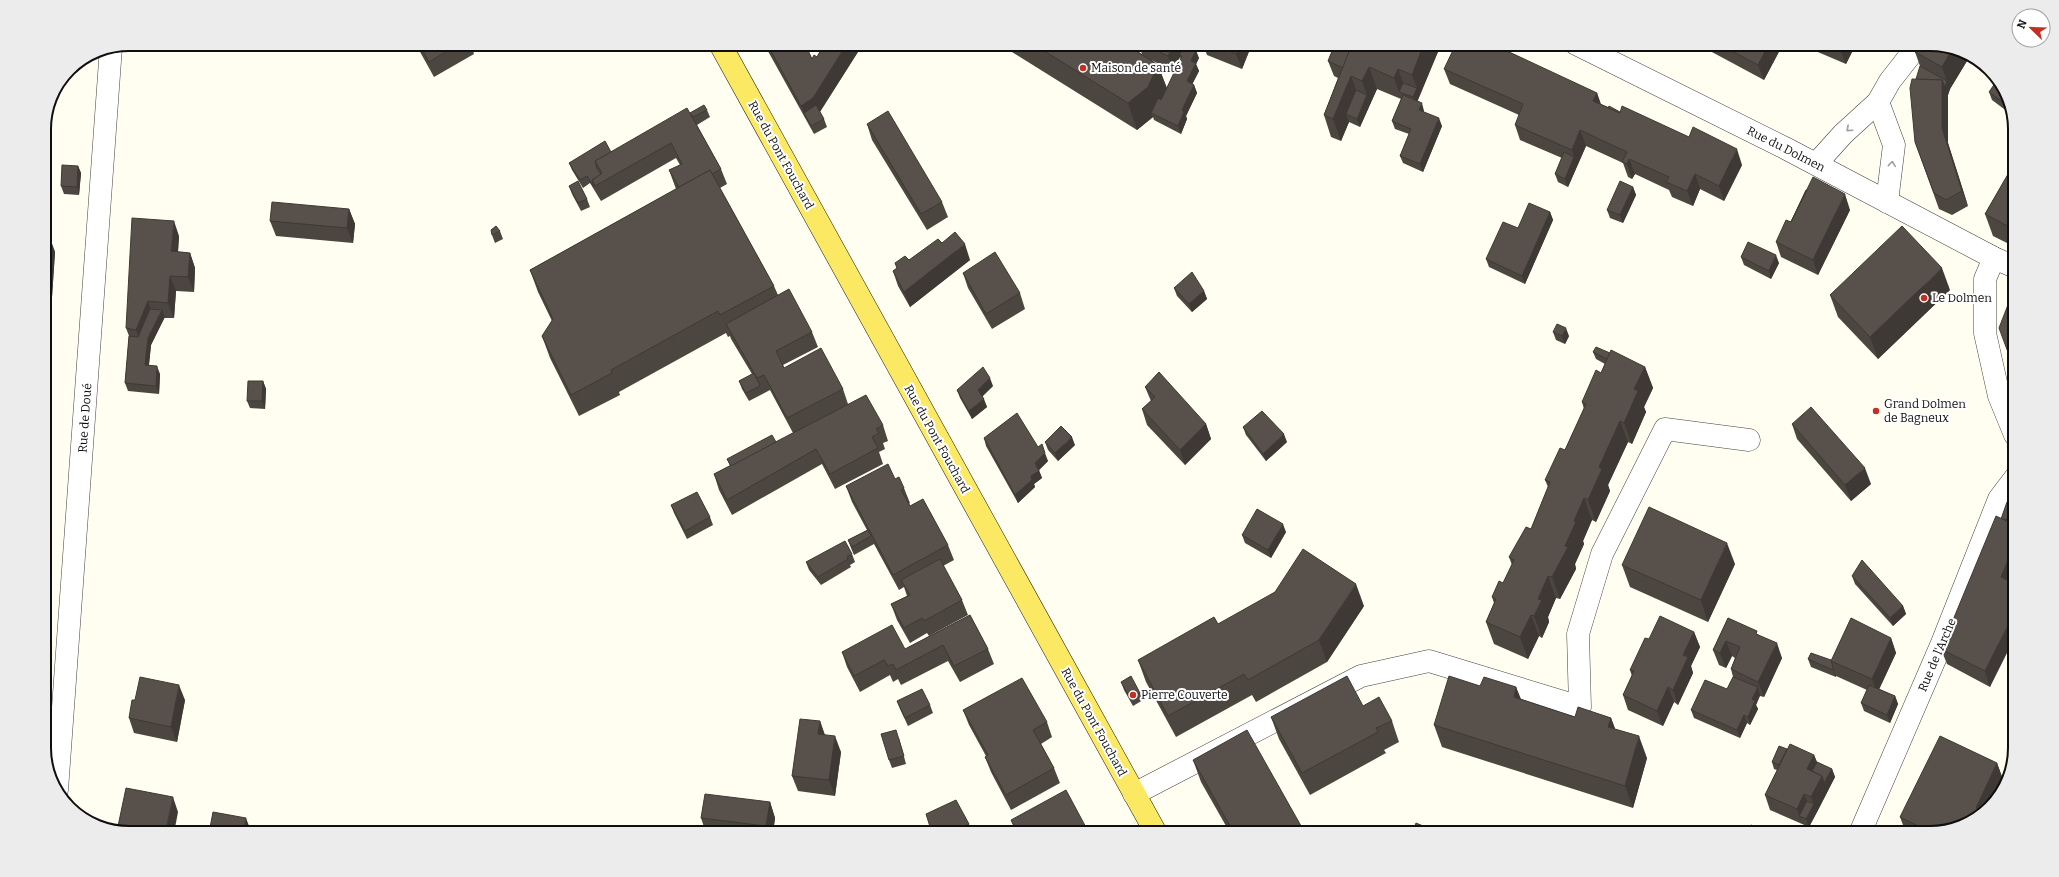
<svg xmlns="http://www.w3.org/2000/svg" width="2059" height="877" font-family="Bitter,serif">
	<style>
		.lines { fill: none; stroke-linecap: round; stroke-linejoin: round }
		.minor-casing { stroke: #424242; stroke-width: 23 }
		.major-casing { stroke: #202020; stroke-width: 23 }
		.minor { stroke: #fff; stroke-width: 22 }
		.major { stroke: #fbe964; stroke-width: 22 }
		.wall { fill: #4c4640; fill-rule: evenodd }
		.shaded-wall { fill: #3e3934 }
		.building { fill: #58514b; stroke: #3e3934 }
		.oneway { stroke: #9f9f9f }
		.poi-dot { fill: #c22f23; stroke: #fff; stroke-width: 1.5 }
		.labels { text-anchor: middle; stroke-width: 4; stroke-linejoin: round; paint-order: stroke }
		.poi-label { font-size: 12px; fill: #0f0f0f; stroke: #fff; text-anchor: start }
		.street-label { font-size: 12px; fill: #0f0f0f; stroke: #fff }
		.rim { fill: none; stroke: #0f0f0f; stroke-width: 2 }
	</style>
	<rect width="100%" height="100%" fill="#fffef0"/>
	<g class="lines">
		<!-- minor casing -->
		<g class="minor-casing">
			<g id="minor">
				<polyline points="1576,44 1785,148 1994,258 2015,267"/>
				<polyline points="1878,102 1894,145 1887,202"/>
				<polyline points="1816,164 1843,134 1878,102 1890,81 1919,44"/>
				<polyline points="1994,258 1985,279 1985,333 1999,396 2015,435"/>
				<polyline points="57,790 111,47"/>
				<polyline points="1134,794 1361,676 1429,661 1580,707 1578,634 1602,554 1665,429 1749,440"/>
				<polyline points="1860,833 1942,643 1999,499 2015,478"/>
			</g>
		</g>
		<!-- major casing -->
		<g class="major-casing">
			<polyline id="major" points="720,44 1156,833"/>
		</g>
		<!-- minor -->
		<use href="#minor" class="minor"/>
		<!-- major -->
		<use href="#major" class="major"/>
	</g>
	<!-- wall -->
	<g class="wall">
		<polygon points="410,44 471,44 474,54 434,77 419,50 415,52"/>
		<polygon points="764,44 805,44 812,59 817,57 833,46 834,44 863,44 820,112 824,119 827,127 814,134"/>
		<path d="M999,44H1125L1142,54L1138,44H1187L1186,45L1199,58L1196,64L1199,71L1192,84L1194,85L1197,93L1186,116L1187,119L1181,134L1154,120L1153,117L1137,130ZM1180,57L1181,59L1167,88L1158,65L1151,60L1173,71Z"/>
		<polygon points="1203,44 1252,44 1242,69 1207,55"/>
		<polygon points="1335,44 1440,44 1440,47 1417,101 1424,111 1424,112 1442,126 1423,172 1403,163 1400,156 1409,134 1395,129 1392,121 1401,99 1377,89 1360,127 1349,122 1341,141 1331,137 1324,115 1338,78 1334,76 1328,61"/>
		<polygon points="1697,44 1783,44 1764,80"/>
		<polygon points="1799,44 1856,44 1846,64"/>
		<polygon points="1963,50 1970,56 1950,89 1948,95 1948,143 1968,206 1952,215 1939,209 1915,142 1920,66 1915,52"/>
		<polygon points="1444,69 1597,93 1601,104 1742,165 1724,201 1700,189 1693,206 1672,197 1669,190 1635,174 1632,179 1628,177 1623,163 1586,146 1568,187 1558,182 1555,174 1562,158 1520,140 1515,125 1519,115 1450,84"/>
		<polygon points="2001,81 2012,115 1992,100 1989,92"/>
		<polygon points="707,110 710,117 697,125 721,169 727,184 720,188 774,286 778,295 812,332 818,347 783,365 784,368 843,389 848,404 883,425 888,441 883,443 885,449 879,452 883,464 835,489 822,464 732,515 719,490 714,474 730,466 727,459 776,442 793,433 770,390 749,401 742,389 739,381 752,374 731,339 730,336 728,337 726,333 619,392 620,395 579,416 550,358 542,336 552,321 538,292 530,270 676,189 669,170 680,165 676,158 601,201 590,183 583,188 572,170 569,163 611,152 690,113"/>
		<polygon points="867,124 942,202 948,217 927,230 872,140"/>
		<polygon points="2015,162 2015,247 1993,236 1985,214"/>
		<polygon points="78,166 81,173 79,195 64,194 61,186"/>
		<polygon points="569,186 587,199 590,207 581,211 572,194"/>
		<polygon points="1633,187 1636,195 1623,223 1610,218 1607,210"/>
		<polygon points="349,209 355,224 353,243 276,236 270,221"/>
		<polygon points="1850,210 1818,275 1781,257 1776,242 1791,222"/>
		<polygon points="1550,212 1553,220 1525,284 1489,267 1486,259 1518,228"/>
		<polygon points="500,231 503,239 495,243 492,235"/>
		<polygon points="44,236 49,236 55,252 50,327 44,327"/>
		<polygon points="179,236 178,252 190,253 195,268 194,292 176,291 174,318 164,318 151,345 149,365 160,374 159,394 128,391 125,383 129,336 126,328"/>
		<polygon points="942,243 970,260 910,307 898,286 893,271 897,268 895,263 909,260"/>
		<polygon points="1741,257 1779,263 1771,279 1744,265"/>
		<polygon points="963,273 1020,293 1025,309 992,329 968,288"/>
		<polygon points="1174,288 1204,291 1207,299 1192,312 1177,296"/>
		<polygon points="1950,290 1878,359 1838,317 1830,295"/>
		<polygon points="1553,332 1569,336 1565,344 1556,340"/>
		<polygon points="1593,352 1610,353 1645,367 1653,388 1644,407 1646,412 1632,444 1628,442 1608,485 1610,491 1596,522 1592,520 1583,541 1584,544 1575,564 1576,569 1560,599 1556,598 1548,617 1549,622 1542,638 1539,636 1528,659 1494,644 1486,622 1494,603 1492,597 1503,583 1512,565 1509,557 1531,529 1548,487 1545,480 1565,450 1584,409 1582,402 1601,373 1605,364 1596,359"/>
		<polygon points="263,381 266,389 265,409 250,408 247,401"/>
		<polygon points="993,386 982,396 987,407 972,419 960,398 957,390"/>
		<polygon points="1145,387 1206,424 1211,439 1185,465 1147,425 1142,409 1151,401"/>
		<polygon points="1792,424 1871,484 1851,501 1797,439"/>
		<polygon points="1243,427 1287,442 1266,461 1246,435"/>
		<polygon points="984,438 1038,447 1048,461 1039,470 1042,478 1034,484 1035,487 1018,503 986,446"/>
		<polygon points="1045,442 1075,445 1058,461 1048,450"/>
		<polygon points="895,479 904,488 910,503 909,504 910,506 948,545 954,560 943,566 962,600 968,615 929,636 927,633 910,643 897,620 891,604 907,596 904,587 899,590 874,544 854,555 851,548 848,540 867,530 852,502 846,486"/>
		<polygon points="2015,503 2015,572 2011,582 1990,687 1947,664 1941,649 2001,519"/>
		<polygon points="671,505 710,517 713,525 687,539 674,513"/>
		<polygon points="1286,532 1271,558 1245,543 1242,535"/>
		<polygon points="852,554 855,562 850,565 851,567 821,585 809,570 806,562"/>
		<polygon points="1735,564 1708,622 1630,587 1622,565"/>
		<polygon points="1852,576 1903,606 1906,614 1893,626 1855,584"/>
		<polygon points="1364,606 1327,662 1256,702 1252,695 1176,737 1146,682 1138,660 1218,624"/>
		<polygon points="970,615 988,649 994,664 960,682 948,661 901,685 898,679 893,682 890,675 860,692 847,667 842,652 905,649"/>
		<polygon points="1728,618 1759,635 1782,658 1764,697 1760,696 1756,705 1758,709 1750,725 1747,723 1740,738 1694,718 1691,710 1727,689 1733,677 1731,669 1735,658 1732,656 1726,668 1719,665 1713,650"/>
		<polygon points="1694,632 1700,647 1691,666 1693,673 1678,705 1674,702 1663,726 1628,710 1623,695 1632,676 1630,670 1649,639"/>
		<polygon points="1891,638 1896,653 1879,689 1895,696 1898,704 1890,723 1864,711 1861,703 1867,690 1836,676 1836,677 1811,667 1808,659 1831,660"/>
		<polygon points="1121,682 1140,693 1143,700 1133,706 1124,690"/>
		<polygon points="1480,686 1516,687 1521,699 1575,717 1611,718 1615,729 1647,758 1633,808 1442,747 1434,725"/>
		<polygon points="135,700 185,700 177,742 134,733 129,718"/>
		<polygon points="897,701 930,705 933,713 908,726 900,709"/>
		<polygon points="1363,706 1392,721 1399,742 1384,750 1386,753 1310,795 1279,739 1271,717"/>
		<polygon points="963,710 1047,722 1052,737 1041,744 1054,768 1060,783 1011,810 991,772 985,757 986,756 969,725"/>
		<polygon points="820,721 825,735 841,752 835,796 798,791 792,776"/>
		<polygon points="899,738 906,764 892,768 889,760"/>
		<polygon points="1787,749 1814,755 1817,762 1832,769 1835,777 1817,812 1809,827 1770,810 1765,795 1777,770 1774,769 1772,762"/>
		<polygon points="1193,760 1305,833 1230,833 1201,782"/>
		<polygon points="1997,763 2005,785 1978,819 1931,833 1906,833 1900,817"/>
		<polygon points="770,802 775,818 773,833 706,833 701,818"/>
		<polygon points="1011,820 1089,833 1016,833"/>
		<polygon points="969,824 972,832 969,833 932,833"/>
	</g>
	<!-- shaded-wall -->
	<g class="shaded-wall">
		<polygon points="847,44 863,44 819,113 804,113 801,106"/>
		<polygon points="1174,44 1187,44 1181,56 1179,55 1180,57 1173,71 1168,56"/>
		<polygon points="1240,44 1252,44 1242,69 1236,54"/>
		<polygon points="1424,44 1440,44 1440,47 1416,105 1413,97 1417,88 1412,75"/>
		<polygon points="1769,44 1783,44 1764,80 1758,65"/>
		<polygon points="1838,44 1856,44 1846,64"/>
		<polygon points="1953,48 1963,50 1970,56 1950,89 1948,95 1948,143 1968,206 1962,191 1942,128 1942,80 1947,81 1942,67"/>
		<polygon points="1196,50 1199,58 1196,64 1199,71 1190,89 1187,81 1191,61"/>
		<polygon points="1158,65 1168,92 1151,113 1153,117 1137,130 1128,103"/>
		<polygon points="1369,67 1377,89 1360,127 1357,119 1367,95 1362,81"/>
		<polygon points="1398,69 1406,91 1399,92 1394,78"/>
		<polygon points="1351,76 1359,98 1346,114 1349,122 1341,141 1333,119"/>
		<polygon points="1194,85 1197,93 1186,116 1187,119 1181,134 1178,126 1182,110"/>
		<polygon points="1597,93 1602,109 1593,101"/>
		<polygon points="1422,103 1424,111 1422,118 1419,110"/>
		<polygon points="1439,118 1442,126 1423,172 1420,164"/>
		<polygon points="1580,130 1586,146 1568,187 1565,179 1574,157 1572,150"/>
		<polygon points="1737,149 1742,165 1724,201 1719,186"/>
		<polygon points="1629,159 1635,174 1632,179 1627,164"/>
		<polygon points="78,166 81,173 79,195 77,187"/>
		<polygon points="1695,174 1700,189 1693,206 1687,191"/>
		<polygon points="1633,187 1636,195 1623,223 1620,215"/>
		<polygon points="1845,194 1850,210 1818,275 1813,260"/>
		<polygon points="349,209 355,224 353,243 347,228"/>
		<polygon points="1550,212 1553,220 1525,284 1522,276"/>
		<polygon points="174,221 179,236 177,266 171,251"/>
		<polygon points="49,236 55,252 50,327 44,312"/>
		<polygon points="965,244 970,260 910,307 904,292"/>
		<polygon points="190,253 195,268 194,292 188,277"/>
		<polygon points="1776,255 1779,263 1771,279 1769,271"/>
		<polygon points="1942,268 1950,290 1878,359 1870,337"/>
		<polygon points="170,276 176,291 174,318 168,303"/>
		<polygon points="1204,291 1207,299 1192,312 1189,304"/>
		<polygon points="148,301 153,317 141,345 136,330"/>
		<polygon points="162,310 165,317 151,345 148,373 145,365 148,338"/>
		<polygon points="1566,328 1569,336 1565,344 1562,336"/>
		<polygon points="157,366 160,374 159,394 156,386"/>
		<polygon points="1645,367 1653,388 1644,407 1646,412 1632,444 1624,423 1634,389"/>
		<polygon points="990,378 993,386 981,398 978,390"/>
		<polygon points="263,381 266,389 265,409 262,401"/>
		<polygon points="984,399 987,407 972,419 969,411"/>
		<polygon points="1620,421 1628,442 1608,485 1610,491 1596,522 1588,500 1599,467"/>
		<polygon points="1206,424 1211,439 1185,465 1180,450"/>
		<polygon points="1284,434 1287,442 1266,461 1263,454"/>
		<polygon points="1072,437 1075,445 1058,461 1055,453"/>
		<polygon points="1045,453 1048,461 1038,471 1035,463"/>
		<polygon points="1865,468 1871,484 1851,501 1845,485"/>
		<polygon points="1039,471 1042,478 1034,484 1035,487 1018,503 1015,495 1031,476"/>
		<polygon points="1584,498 1592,520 1583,541 1584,544 1575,564 1576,569 1560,599 1552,577 1565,546 1574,521"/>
		<polygon points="1283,524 1286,532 1271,558 1268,550"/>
		<polygon points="1727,543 1735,564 1708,622 1701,600"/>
		<polygon points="2015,543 2015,572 2007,593 2001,577"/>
		<polygon points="1548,576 1556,598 1548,617 1549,622 1542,638 1534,616 1538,599"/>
		<polygon points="1356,584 1364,606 1327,662 1319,640"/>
		<polygon points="1903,606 1906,614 1893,626 1890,618"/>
		<polygon points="2015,611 2015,637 1990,687 1985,671"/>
		<polygon points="1531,615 1539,636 1528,659 1520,637"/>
		<polygon points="1694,632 1700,647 1691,666 1693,673 1678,705 1673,690 1683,655"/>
		<polygon points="1891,638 1896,653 1877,694 1872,679"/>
		<polygon points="1726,641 1732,656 1726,668 1720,653"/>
		<polygon points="1777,643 1782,658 1764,697 1758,682"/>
		<polygon points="1833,668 1836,676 1836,677 1833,670"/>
		<polygon points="179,685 185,700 177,742 171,727"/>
		<polygon points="1516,687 1524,709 1514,697"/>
		<polygon points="1668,687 1674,702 1663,726 1657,711"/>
		<polygon points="1758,687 1760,695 1756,705 1758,709 1750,725 1748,717 1752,699"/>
		<polygon points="1895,696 1898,704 1890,723 1887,715"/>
		<polygon points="1744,715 1747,723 1740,738 1737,730"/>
		<polygon points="1611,718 1619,739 1608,727"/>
		<polygon points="820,721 825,736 818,734"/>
		<polygon points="835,736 841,752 835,796 829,780"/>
		<polygon points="1639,736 1647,758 1633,808 1625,786"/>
		<polygon points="1814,755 1820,770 1815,779 1807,769"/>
		<polygon points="1997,763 2005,785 1979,817 1976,808"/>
		<polygon points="1832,769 1835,777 1817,812 1809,827 1806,819 1814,804 1811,797 1822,776"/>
		<polygon points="1804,794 1810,809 1799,816 1802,824 1797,809"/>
		<polygon points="173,797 178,812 174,833 165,833"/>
		<polygon points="770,802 775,818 773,833 769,833 766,826"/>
		<polygon points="246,818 249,826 248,833 243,833"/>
	</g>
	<!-- building -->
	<g class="building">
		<polygon points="419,44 459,44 429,62"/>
		<polygon points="767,44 805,44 812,59 814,55 817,57 824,44 829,44 833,46 834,44 847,44 813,98 801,106"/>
		<polygon points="1033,44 1125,44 1158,65 1148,87 1128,103"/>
		<polygon points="1144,44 1174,44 1168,56"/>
		<polygon points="1212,44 1240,44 1236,54"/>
		<polygon points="1335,44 1352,44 1343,68 1328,61"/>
		<polygon points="1352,44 1424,44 1412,75 1398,69 1394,78 1369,67 1362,81 1351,76 1333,119 1324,115"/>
		<polygon points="1456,44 1492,44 1597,93 1593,101 1620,113 1622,106 1689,137 1693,127 1737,149 1719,186 1695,174 1687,191 1666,182 1669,177 1629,159 1627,164 1622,162 1627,152 1580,130 1572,150 1515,125 1523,104 1444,69"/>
		<polygon points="1719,44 1769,44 1758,65"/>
		<polygon points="1918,44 1930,44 1953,48 1942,67 1915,52"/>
		<polygon points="1185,45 1196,50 1191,61 1196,63 1187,81 1194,85 1182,110 1184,112 1178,126 1151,113 1158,98 1161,100 1182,56 1179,55"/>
		<polygon points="1920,66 1947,81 1945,87 1942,80 1916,79"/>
		<polygon points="1912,79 1942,80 1942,128 1962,191 1946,200 1934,193 1915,142 1910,88"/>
		<polygon points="1998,79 2001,81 2009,107 1989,92"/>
		<polygon points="1403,83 1417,88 1413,97 1399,92"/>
		<polygon points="1356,90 1367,95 1357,119 1346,114"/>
		<polygon points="1403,95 1422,103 1419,110 1439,118 1420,164 1400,156 1411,129 1392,121"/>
		<polygon points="704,105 707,110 693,117 690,113"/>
		<polygon points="816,105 824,119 811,126 804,113"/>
		<polygon points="1609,106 1620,112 1620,113 1608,108"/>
		<polygon points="687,108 721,169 712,174 710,170 679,187 669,170 682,164 671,143 595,186 592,180 602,173 595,161"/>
		<polygon points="888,111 942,202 921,214 867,124"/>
		<polygon points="605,141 611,152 595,161 597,169 601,174 592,180 594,187 587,176 580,180 569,163"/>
		<polygon points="1564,152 1574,157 1565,179 1555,174"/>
		<polygon points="2015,162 2015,230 1985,214"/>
		<polygon points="62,165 78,166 77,187 61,186"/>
		<polygon points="710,170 774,286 720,315 718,311 611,370 612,373 571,395 542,336 553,319 530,270"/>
		<polygon points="1813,177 1845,194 1813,260 1776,242 1786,220 1791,222"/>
		<polygon points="578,181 587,199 578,203 569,186"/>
		<polygon points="1620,181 1633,187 1620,215 1607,210"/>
		<polygon points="1806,190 1807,190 1791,222"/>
		<polygon points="272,202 349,209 347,228 270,221"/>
		<polygon points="1529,203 1550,212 1522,276 1486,259 1503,222 1518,228"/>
		<polygon points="132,218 174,221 171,251 190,253 188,277 170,276 168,303 148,301 136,330 126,328"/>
		<polygon points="496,226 500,231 492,235 491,230"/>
		<polygon points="1902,226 1942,268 1870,337 1830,295"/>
		<polygon points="955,232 965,244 904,292 893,271 897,268 895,263 905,256 909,260 938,239 942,243"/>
		<polygon points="44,236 49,236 44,312"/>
		<polygon points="1748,242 1776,255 1769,271 1741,257"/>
		<polygon points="995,252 1020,293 986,314 963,273"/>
		<polygon points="1192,272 1204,291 1189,304 1174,288"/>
		<polygon points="789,289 812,332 776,351 784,368 821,348 843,389 787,418 764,375 757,378 726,324"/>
		<polygon points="2011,297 2015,300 2015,371 1999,328"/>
		<polygon points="150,309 162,310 148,338 145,365 157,366 156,386 125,383 129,336 138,337"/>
		<polygon points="1557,324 1566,328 1562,336 1553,332"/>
		<polygon points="1596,347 1610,353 1607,359 1593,352"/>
		<polygon points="1611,350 1645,367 1634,389 1638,391 1624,423 1620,421 1599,467 1602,469 1588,500 1584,498 1574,521 1576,522 1565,546 1568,547 1552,577 1548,576 1538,599 1542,600 1534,616 1531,615 1520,637 1486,622 1496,599 1492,597 1499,581 1503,583 1514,560 1509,557 1526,527 1531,529 1550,482 1545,480 1560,448 1565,450 1586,404 1582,402 1596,370 1601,373"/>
		<polygon points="983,367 990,378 978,390 984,399 969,411 957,390"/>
		<polygon points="1159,372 1206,424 1180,450 1142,409 1155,397 1145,387"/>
		<polygon points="754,373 760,386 746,393 739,381"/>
		<polygon points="248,381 263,381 262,401 247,401"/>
		<polygon points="866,395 883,425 876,429 879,433 872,437 878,448 830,474 816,449 727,500 714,474"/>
		<polygon points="1811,407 1865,468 1845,485 1792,424"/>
		<polygon points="1262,411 1284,434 1263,454 1243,427"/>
		<polygon points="1017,413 1038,447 1042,444 1045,453 1035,463 1039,471 1031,476 1032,480 1015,495 984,438"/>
		<polygon points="1061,426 1072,437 1055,453 1045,442"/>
		<polygon points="772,435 776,442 731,466 727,459"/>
		<polygon points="888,464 895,479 899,477 904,488 901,490 910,506 923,499 948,545 893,575 846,486"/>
		<polygon points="697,492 710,517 685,531 671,505"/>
		<polygon points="2007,502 2015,503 2015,520 2001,519"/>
		<polygon points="1649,507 1727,543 1701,600 1622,565"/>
		<polygon points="1257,509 1283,524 1268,550 1242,535"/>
		<polygon points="1996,516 2015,525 2015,543 2001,577 2015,584 2015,611 1985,671 1941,649"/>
		<polygon points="868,530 871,536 852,547 848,540"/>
		<polygon points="845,541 852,554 847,557 848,559 818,577 806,562"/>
		<polygon points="1303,549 1356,584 1319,640 1248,680 1244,674 1168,716 1138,660 1214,617 1218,624 1275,592"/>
		<polygon points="940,559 962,600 924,621 922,618 904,628 891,604 910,595 901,580"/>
		<polygon points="1862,560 1903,606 1890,618 1852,576"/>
		<polygon points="970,615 988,649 954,666 943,645 896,670 893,664 888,666 884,660 854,676 842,652 892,625 905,649"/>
		<polygon points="1660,616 1694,632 1683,655 1688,657 1673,690 1668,687 1657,711 1623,695 1634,671 1630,670 1645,638 1649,639"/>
		<polygon points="1728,618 1757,631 1756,634 1777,643 1758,682 1731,669 1740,647 1726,641 1720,653 1713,650"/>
		<polygon points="1851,618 1891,638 1872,679 1831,661"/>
		<polygon points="1811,653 1831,660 1833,668 1833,670 1808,659"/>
		<polygon points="1131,676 1140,693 1130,698 1121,682"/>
		<polygon points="1347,676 1363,706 1379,697 1392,721 1376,728 1378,732 1302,773 1271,717"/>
		<polygon points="1449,676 1480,686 1484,677 1516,687 1514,697 1575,717 1578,707 1611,718 1608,727 1639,736 1625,786 1434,725"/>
		<polygon points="140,677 179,685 171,727 129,718 132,700 135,700"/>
		<polygon points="1733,677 1758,687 1752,699 1755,701 1748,717 1744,715 1737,730 1691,710 1705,680 1727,689"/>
		<polygon points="1022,678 1047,722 1033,730 1054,768 1006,795 985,757 988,755 963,710"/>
		<polygon points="1869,685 1895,696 1887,715 1861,703"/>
		<polygon points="922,689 930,705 905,718 897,701"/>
		<polygon points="800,719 820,721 818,734 835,736 829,780 792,776"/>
		<polygon points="896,730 904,756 889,760 881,734"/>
		<polygon points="1247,730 1305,833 1234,833 1193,760"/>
		<polygon points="1940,736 1997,763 1976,808 1983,812 1978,819 1932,833 1900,817"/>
		<polygon points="1790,744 1814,755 1807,769 1822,776 1811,797 1804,794 1797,809 1765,795"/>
		<polygon points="1779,746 1787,749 1779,765 1772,762"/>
		<polygon points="1817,762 1832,769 1824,783 1822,776 1812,771"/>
		<polygon points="126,788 173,797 165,833 128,833 117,831"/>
		<polygon points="1066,790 1089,833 1018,833 1011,820"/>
		<polygon points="705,794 770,802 766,826 701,818"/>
		<polygon points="956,800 969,824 952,833 932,833 926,814"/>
		<polygon points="1807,801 1814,804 1806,819 1799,816"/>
		<polygon points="213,812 246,818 243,833 209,833"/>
		<polygon points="1416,823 1437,832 1436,833 1412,833"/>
		<polygon points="1751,825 1769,833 1748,833"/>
		<polygon points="787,826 823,831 823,833 786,833"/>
		<polygon points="1739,828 1748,832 1748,833 1737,833"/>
	</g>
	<!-- one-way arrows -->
	<defs><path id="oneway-chevron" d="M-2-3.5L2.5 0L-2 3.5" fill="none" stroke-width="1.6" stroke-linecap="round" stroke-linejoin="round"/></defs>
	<g class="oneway">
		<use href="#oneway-chevron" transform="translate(1849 129) rotate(138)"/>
		<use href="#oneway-chevron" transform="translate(1892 164) rotate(-84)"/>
	</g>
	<!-- markers -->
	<g class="poi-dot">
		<circle cx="1083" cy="68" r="4"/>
		<circle cx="1924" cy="298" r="4"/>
		<circle cx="1876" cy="411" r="4"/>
		<circle cx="1133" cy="695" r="4"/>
	</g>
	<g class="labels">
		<!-- poi labels -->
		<g class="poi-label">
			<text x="1091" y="72">Maison de santé</text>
			<text x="1932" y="302">Le Dolmen</text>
			<text x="1884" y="408">Grand Dolmen<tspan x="1884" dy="14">de Bagneux</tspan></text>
			<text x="1141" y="699">Pierre Couverte</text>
		</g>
		<!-- street labels -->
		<g class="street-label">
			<text transform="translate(1786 149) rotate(27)" y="4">Rue du Dolmen</text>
			<text transform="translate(781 155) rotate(61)" y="4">Rue du Pont Fouchard</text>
			<text transform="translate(85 418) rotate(-86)" y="4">Rue de Doué</text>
			<text transform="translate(937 439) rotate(61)" y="4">Rue du Pont Fouchard</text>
			<text transform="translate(1937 655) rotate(-67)" y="4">Rue de l'Arche</text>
			<text transform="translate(1094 722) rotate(61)" y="4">Rue du Pont Fouchard</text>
		</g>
	</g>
	<!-- crop -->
	<path d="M0 0H2059V877H0ZM129 51H1930A78 78 0 0 1 2008 129V748A78 78 0 0 1 1930 826H129A78 78 0 0 1 51 748V129A78 78 0 0 1 129 51Z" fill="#ececec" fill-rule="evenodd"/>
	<path class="rim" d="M129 51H1930A78 78 0 0 1 2008 129V748A78 78 0 0 1 1930 826H129A78 78 0 0 1 51 748V129A78 78 0 0 1 129 51Z"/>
	<!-- north arrow -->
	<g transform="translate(2031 28) rotate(293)"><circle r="19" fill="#ffffff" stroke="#9f9f9f"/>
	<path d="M0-3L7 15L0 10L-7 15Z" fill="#c22f23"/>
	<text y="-6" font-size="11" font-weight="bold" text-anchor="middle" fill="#0f0f0f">N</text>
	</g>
</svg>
